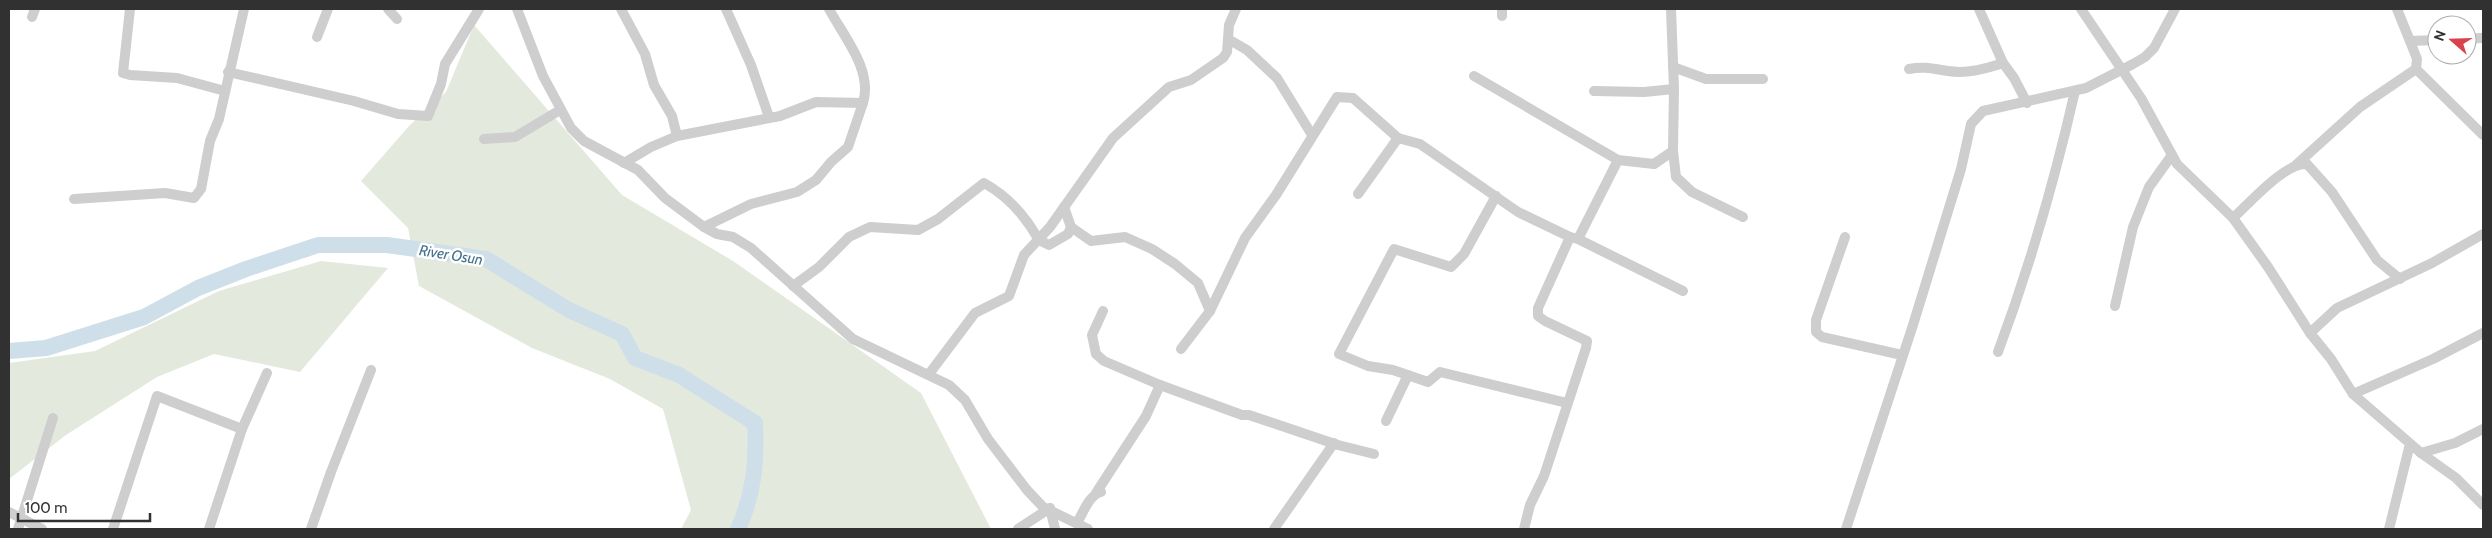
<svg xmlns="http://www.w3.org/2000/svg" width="2492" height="538" font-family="Cabin,sans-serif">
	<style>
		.green { fill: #e4e9dd }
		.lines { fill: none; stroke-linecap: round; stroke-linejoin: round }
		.river { stroke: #cedfea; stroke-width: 16 }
		.minor { stroke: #cecece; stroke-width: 10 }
		.labels { text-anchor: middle; stroke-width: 5; stroke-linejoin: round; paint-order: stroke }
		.water-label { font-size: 15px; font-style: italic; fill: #44718d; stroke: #fff }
	</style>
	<rect width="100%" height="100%" fill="#fff"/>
	<!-- green -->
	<g class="green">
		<polygon points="474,25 622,195 733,261 921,393 991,529 681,529 691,510 663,409 610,379 532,348 419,286 408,228 361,181 409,126 446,92"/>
		<polygon points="321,261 388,268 300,372 214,354 157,377 66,435 9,479 9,363 95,351 219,291"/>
	</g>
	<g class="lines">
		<!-- river -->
		<path class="river" d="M9,351L46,348L144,317L198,288L246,269L318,245H387L486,259L569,310L622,334L635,358L679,375L755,423C757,461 754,494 738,529"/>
		<!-- minor -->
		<g class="minor">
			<polyline points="130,9 123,73 130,75 177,78 225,91"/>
			<polyline points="388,9 397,19"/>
			<polyline points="517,9 543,76 571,128 584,141 638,170 665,198 704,227 717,234 733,237 751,248 853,339 949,385 965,400 988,439 1027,490 1043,507 1088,529"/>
			<polyline points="621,9 645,54 654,85 672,116 677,136"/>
			<polyline points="726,9 751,65 769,117"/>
			<polyline points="1502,9 1502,16"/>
			<polyline points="1671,9 1674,89 1673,151 1676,177 1692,192 1743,217"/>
			<polyline points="1979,9 2003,63 2014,78 2027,103"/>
			<polyline points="2081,9 2141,98 2177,164 2233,218 2268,267 2310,333 2331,359 2353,394 2421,453 2456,478 2483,505"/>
			<polyline points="2397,9 2410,41 2437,40"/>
			<polyline points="32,17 35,9"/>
			<polyline points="317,37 328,9"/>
			<polyline points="1228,39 1247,50 1277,78 1312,135"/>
			<polyline points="2467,39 2481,38"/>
			<polyline points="1673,67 1706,79 1763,79"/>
			<path d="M1909,69C1924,66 1934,69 1948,71C1967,74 1985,69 2003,63"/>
			<polyline points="2416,69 2483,135"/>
			<polyline points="228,72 354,101 398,114 428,116 441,84 445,64 479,9"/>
			<polyline points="1474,76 1618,160 1654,164 1673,151"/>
			<polyline points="1594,91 1644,92 1674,89"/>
			<polyline points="484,139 515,137 560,110"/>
			<path d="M624,163L651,147L677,136L780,116L816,102L863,103C873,70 844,37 829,9"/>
			<polyline points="2296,165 2360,107 2416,69 2417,59 2410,41"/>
			<polyline points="1358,194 1398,138 1420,144 1518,212 1570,237"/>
			<polyline points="1496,196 1464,254 1451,267 1394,249 1339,354 1368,366 1393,370 1428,382 1440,372 1567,403"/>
			<polyline points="74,199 165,193 194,198 201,189 210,141 219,119 244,9"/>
			<polyline points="1064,207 1071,227 1091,241 1125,237 1152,249 1175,264 1198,283 1210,311"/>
			<path d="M2233,218C2249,204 2285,162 2307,164L2332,192L2377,260L2400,279"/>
			<polyline points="704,227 751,204 797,192 816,180 831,162 848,147 863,103"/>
			<polyline points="1845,237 1816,320 1816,332 1822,337 1902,355"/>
			<polyline points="1578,239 1683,291"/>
			<path d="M793,286L819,267L849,237L870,227L918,230L938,219L984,183C1002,193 1016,206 1028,223C1037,235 1035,239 1049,245L1068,234L1071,227"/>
			<polyline points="2115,306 2133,227 2149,187 2172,155"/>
			<polyline points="1103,311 1092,335 1096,354 1104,361 1160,385 1242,415 1249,415 1338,445 1374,454"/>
			<polyline points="2310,333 2337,308 2432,263 2483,234"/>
			<polyline points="1181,349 1210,311 1245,238 1276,195 1337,97 1353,98 1398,138"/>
			<path d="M1998,352C2030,266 2055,179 2075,91"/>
			<polyline points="929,374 975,313 1009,296 1024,255 1050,227 1113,138 1169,87 1191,80 1223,58 1227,52 1229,25 1236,9"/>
			<polyline points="2353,394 2433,359 2483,333"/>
			<polyline points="1386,421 1408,375"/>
			<polyline points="2421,453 2455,443 2483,429"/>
			<polyline points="1096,493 1146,416 1160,385"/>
			<polyline points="1050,508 1055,529"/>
			<polyline points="9,512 42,529"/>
			<path d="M1077,523C1083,513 1089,495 1101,492"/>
			<polyline points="18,529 53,418"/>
			<polyline points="113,529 157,396 242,429"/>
			<polyline points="209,529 242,429 267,373"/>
			<polyline points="311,529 331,472 371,370"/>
			<polyline points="1018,529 1050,508"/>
			<polyline points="1274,529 1334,443"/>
			<polyline points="1524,529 1530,505 1544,476 1586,348 1587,341 1545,321 1538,316 1538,308 1570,237 1578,239 1618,160"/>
			<polyline points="1846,529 1913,325 1961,169 1971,124 1983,111 2086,88 2133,64 2145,57 2154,48 2175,9"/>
			<polyline points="2389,529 2410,444"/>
		</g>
	</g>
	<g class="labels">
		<!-- water labels -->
		<g class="water-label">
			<text transform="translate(451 255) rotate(9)" y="5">River Osun</text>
		</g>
	</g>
	<!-- border -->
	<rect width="2492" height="538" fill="none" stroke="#313131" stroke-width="20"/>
	<!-- north arrow -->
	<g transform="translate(2452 40) rotate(290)"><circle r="24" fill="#ffffff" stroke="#adadad"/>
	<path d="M0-4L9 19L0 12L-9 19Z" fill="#d8424d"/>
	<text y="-8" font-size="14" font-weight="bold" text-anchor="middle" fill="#313131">N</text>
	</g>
	<!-- scale -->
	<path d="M18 513v8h132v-8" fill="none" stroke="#313131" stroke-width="2.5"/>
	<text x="25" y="513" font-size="15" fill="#313131" stroke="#ffffff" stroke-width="4" paint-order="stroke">100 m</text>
</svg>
